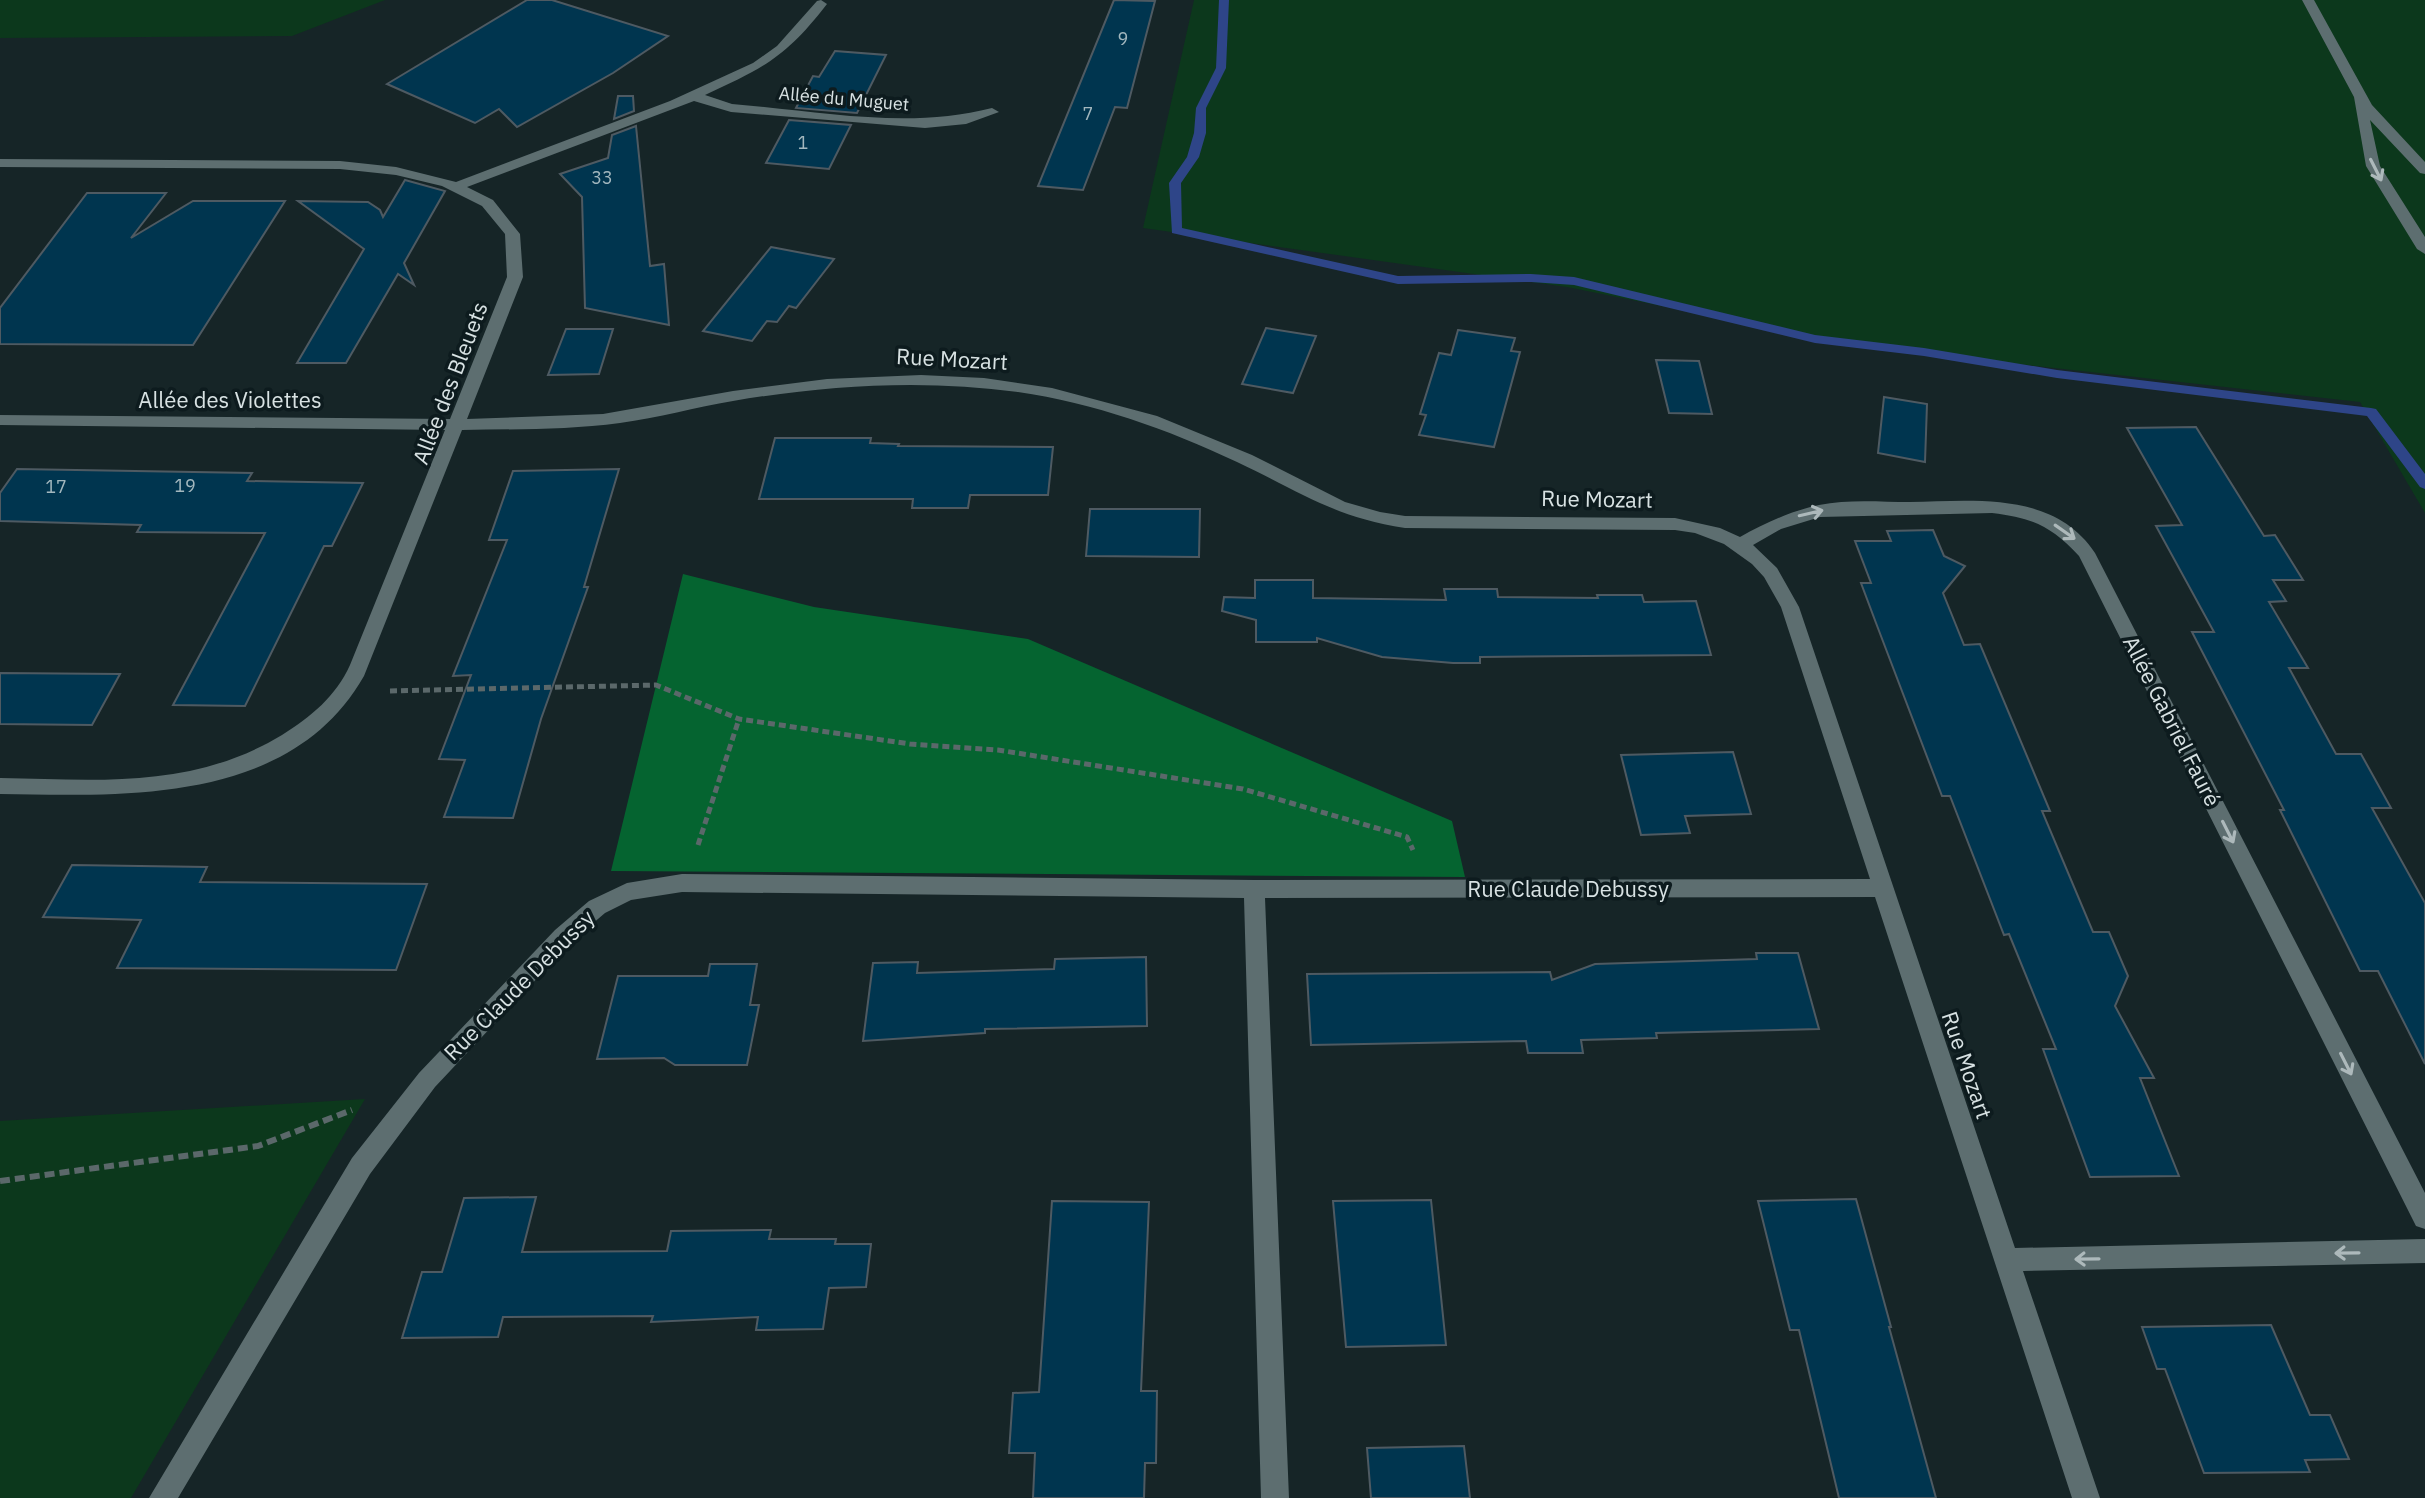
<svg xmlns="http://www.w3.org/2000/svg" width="2425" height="1498" font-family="'IBM Plex Sans',sans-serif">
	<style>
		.green { fill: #0c381c }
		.forest { fill: #056430 }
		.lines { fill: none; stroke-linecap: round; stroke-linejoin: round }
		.stream { fill: #2e4588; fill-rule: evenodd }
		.building { fill: #00354f; stroke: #4e5a62; stroke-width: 2 }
		.path-far1 { stroke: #5b686a; stroke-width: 5; stroke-dasharray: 7 4; stroke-linecap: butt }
		.path { stroke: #5b686a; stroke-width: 6; stroke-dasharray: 10 5; stroke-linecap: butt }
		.minor { fill: #5d6e70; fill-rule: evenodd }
		.oneway { stroke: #adb9bb }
		.labels { text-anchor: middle; stroke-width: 7; stroke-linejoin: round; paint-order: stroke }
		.number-label { font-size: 18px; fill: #a2b7be }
		.far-street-label { font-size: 18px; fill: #d8e2e3; stroke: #0d1b1e }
		.street-label { font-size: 22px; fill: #d8e2e3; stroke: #0d1b1e }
	</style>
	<rect width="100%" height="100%" fill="#162527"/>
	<!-- green -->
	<g class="green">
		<polygon points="0,0 385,0 292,36 0,38"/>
		<polygon points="1194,0 2425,0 2425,513 2360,402 1866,347 1567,287 1143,228"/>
		<polygon points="365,1099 131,1498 0,1498 0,1121"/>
	</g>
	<!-- forest -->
	<polygon class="forest" points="683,574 814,607 1028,639 1452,821 1465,877 611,871"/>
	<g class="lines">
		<!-- stream -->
		<polygon class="stream" points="1219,0 1229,0 1226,68 1206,108 1206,133 1199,157 1181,183 1182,228 1398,276 1531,274 1574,277 1815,335 1924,348 2057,370 2371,408 2376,409 2425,474 2425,489 2420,487 2367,416 2057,378 1924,356 1815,343 1574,285 1531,282 1398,284 1172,233 1169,183 1187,157 1194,133 1196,108 1216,68"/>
	</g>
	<!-- building -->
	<g class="building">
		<polygon points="527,0 552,0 668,36 613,73 517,127 499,109 475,123 387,84"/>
		<polygon points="1114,0 1155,1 1127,108 1115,107 1083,190 1038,186"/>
		<polygon points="835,51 886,55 857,113 796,108 813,76 819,77"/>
		<polygon points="618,96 633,96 634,111 614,119"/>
		<polygon points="789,120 851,125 829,169 766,163"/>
		<polygon points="636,126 650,266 664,264 669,325 585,308 582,197 560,174 608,158 612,135"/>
		<polygon points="405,180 445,191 404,263 414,285 398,274 346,363 297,363 364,249 298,201 368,202 380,210 383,217"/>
		<polygon points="87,193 166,193 131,238 193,201 285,201 193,345 0,344 0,308"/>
		<polygon points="771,247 834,259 796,308 789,306 777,322 767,321 752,341 703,331"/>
		<polygon points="1266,328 1316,336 1293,393 1242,384"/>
		<polygon points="566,329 613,329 599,374 548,375"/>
		<polygon points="1458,330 1515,338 1511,351 1520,352 1494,447 1419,435 1426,415 1420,414 1439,353 1451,355"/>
		<polygon points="1656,360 1699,361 1712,414 1669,413"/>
		<polygon points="1884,397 1927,404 1925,462 1878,453"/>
		<polygon points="2196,427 2264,536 2275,535 2303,580 2273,580 2286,601 2269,602 2308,668 2289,668 2336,754 2361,754 2391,808 2372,808 2425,903 2425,1064 2378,971 2360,971 2280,810 2284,810 2192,632 2214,632 2156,526 2182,525 2127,428"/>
		<polygon points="775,438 871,438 870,443 899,444 898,446 1053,447 1048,495 970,495 968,508 912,508 913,499 759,499"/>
		<polygon points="17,469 252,473 247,481 363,483 332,546 324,546 245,706 173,705 265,533 137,532 141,525 0,521 0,493"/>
		<polygon points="619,469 584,587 588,587 541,719 513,818 444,817 465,760 439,759 471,675 453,676 507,540 489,540 513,471"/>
		<polygon points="1090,509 1200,509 1199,557 1086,556"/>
		<polygon points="1933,530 1944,556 1965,566 1943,593 1964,645 1980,644 2050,811 2042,811 2093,932 2109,932 2128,976 2115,1006 2154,1078 2140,1078 2179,1176 2090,1177 2043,1049 2056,1049 2009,934 2004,935 1950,796 1942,796 1876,623 1861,583 1871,583 1855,541 1891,541 1887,531"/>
		<polygon points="1255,580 1313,580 1313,598 1446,600 1444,589 1497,589 1498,597 1598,598 1597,595 1642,595 1644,602 1696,601 1711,655 1480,657 1480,663 1453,663 1382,657 1317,638 1317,642 1256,642 1256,620 1222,611 1224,597 1255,598"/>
		<polygon points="0,673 120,674 92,725 0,724"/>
		<polygon points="1733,752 1751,814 1685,816 1690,833 1641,835 1621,755"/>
		<polygon points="72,865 207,867 200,882 427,884 396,970 117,968 141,920 43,917"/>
		<polygon points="1756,953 1798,953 1819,1029 1656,1033 1657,1038 1581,1040 1583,1053 1528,1053 1526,1041 1311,1045 1307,974 1550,972 1552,980 1595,964 1757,959"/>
		<polygon points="1146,957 1147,1026 985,1029 985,1033 863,1041 873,963 918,962 917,973 1054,969 1055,959"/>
		<polygon points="710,964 757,964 750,1005 759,1005 747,1065 675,1065 664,1058 597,1059 618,976 708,976"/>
		<polygon points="536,1197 522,1252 667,1251 671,1231 771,1230 769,1239 836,1239 835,1244 871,1244 866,1287 829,1288 823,1329 756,1330 758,1317 651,1322 653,1316 503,1317 498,1337 402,1338 422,1272 442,1272 464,1198"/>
		<polygon points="1856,1199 1891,1327 1889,1327 1936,1498 1839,1498 1799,1330 1790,1330 1758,1201"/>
		<polygon points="1431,1200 1446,1345 1346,1347 1333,1201"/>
		<polygon points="1052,1201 1149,1202 1141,1391 1157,1391 1156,1463 1145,1463 1144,1498 1033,1498 1035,1453 1009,1453 1013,1393 1039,1392"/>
		<polygon points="2271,1325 2310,1415 2330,1415 2349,1459 2305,1460 2310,1472 2204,1473 2165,1369 2157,1369 2142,1327"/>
		<polygon points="1464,1446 1470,1498 1371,1498 1367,1448"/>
	</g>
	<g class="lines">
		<!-- path-far1 -->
		<g class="path-far1">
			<polyline points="390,691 656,685 739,719 910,744 998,750 1243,789 1407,837 1413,850"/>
			<polyline points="698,845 739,719"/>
		</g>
		<!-- path -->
		<polyline class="path" points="0,1181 258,1146 352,1110"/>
		<!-- minor -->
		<g class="minor">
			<path d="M821,0L827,4C786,57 764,68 705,95L732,104C818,111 908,130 992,108L999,112L966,124L925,128L731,112L694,101L467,187L493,200L520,234L523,277L467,419L603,414L733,391L827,379L921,375L984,378L1052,388L1157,416L1252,455L1345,502L1380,512L1405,516L1675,518L1720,528L1740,537C1765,523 1791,511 1819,505C1848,499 1880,502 1910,502C1975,501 2054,491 2095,553L2425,1193V1229L2416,1226L2079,556C2051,526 2033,518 1992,513L1820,517L1781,529L1753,545L1777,568L1799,607L2015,1248L2425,1239V1263L2023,1271L2100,1498H2072L1875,897L1265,898L1289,1498H1261L1244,898L682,892L631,900L605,913L571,942L435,1087L370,1174L178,1498H149L352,1158L419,1073L555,930L589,901L627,883L682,874L1254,880L1870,879L1781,607L1764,577L1752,564L1724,544L1695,533L1675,530L1405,528C1333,517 1299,491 1237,462C1167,429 1094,403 1018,392C923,379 827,385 733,401C696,407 658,418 620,423C568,430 515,429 462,430L364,676C291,804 127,796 0,794V778C101,780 192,789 282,735C311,717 336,696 350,665L445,430L0,425V415L450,419L507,277L505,234L482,206L442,186L396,175L340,169L0,167V159L340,161L396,167L456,182L670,101L753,63L777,46L817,1Z"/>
			<polygon points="2302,0 2314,0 2372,105 2425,162 2425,174 2420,173 2370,120 2380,166 2425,237 2425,254 2417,249 2366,166 2354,97"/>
		</g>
	</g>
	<!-- one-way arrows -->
	<defs><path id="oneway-shaft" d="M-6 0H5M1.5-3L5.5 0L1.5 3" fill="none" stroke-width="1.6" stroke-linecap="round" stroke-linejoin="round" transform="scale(2)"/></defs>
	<g class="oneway">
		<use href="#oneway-shaft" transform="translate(2376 170) rotate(63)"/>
		<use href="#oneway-shaft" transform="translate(1811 513) rotate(-13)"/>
		<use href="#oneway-shaft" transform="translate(2065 532) rotate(35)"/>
		<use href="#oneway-shaft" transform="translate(2228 832) rotate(63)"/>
		<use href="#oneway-shaft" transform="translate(2346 1064) rotate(63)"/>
		<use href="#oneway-shaft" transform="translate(2347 1253) rotate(179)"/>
		<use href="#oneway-shaft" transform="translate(2087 1259) rotate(179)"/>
	</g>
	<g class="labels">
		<!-- number labels -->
		<g class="number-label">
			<text x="1123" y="45">9</text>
			<text x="1088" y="120">7</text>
			<text x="803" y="149">1</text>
			<text x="602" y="184">33</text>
			<text x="185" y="492">19</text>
			<text x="56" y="493">17</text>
		</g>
		<!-- far-street labels -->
		<g class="far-street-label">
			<text transform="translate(844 99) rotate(5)" y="6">Allée du Muguet</text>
		</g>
		<!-- street labels -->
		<g class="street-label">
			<text transform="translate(952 359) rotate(3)" y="8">Rue Mozart</text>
			<text transform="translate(450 383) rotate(-69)" y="8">Allée des Bleuets</text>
			<text x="230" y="408">Allée des Violettes</text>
			<text transform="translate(1597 499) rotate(1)" y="8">Rue Mozart</text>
			<text transform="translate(2172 721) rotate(63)" y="8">Allée Gabriel Fauré</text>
			<text x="1568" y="897">Rue Claude Debussy</text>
			<text transform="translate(519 985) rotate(-45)" y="8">Rue Claude Debussy</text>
			<text transform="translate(1967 1065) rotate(71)" y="8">Rue Mozart</text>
		</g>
	</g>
</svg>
